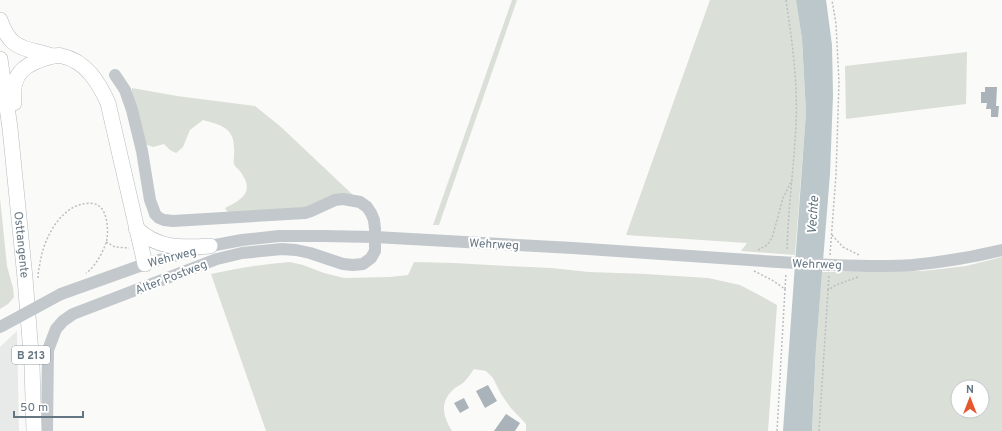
<svg xmlns="http://www.w3.org/2000/svg" width="1002" height="431" font-family="Overpass,sans-serif">
	<style>
		.built { fill: #e8e9e9 }
		.green { fill: #dadfd7; fill-rule: evenodd }
		.water { fill: #bbc7cb }
		.building { fill: #aab3b9 }
		.lines { fill: none; stroke-linecap: round; stroke-linejoin: round }
		.major-casing { stroke: #b5babe; stroke-width: 16 }
		.path { stroke: #bbbfc2; stroke-width: 1.5; stroke-dasharray: 2 2; stroke-linecap: butt }
		.minor { stroke: #c3c8cc; stroke-width: 12 }
		.major { stroke: #fff; stroke-width: 15 }
		.minor-bridge { stroke: #c3c8cc; stroke-width: 12 }
		.labels { text-anchor: middle; stroke-width: 4; stroke-linejoin: round; paint-order: stroke }
		.shield { fill: #fff; stroke: #939fa8; stroke-width: 1 }
		.shield-label { font-size: 11px; font-weight: bold; fill: #657683 }
		.street-label { font-size: 12px; fill: #657683; stroke: #fff }
		.water-label { font-size: 13px; font-style: italic; fill: #60757c; stroke: #fff }
	</style>
	<rect width="100%" height="100%" fill="#fafaf8"/>
	<!-- built -->
	<polygon class="built" points="17,331 19,431 0,431 0,347"/>
	<!-- green -->
	<g class="green">
		<polygon points="512,0 517,0 439,225 433,225"/>
		<polygon points="710,0 796,0 802,39 806,112 795,255 741,251 747,243 626,235"/>
		<polygon points="967,52 966,104 846,119 845,66"/>
		<path d="M132,88L177,96L255,106L281,127L353,195L305,210L229,214L225,208C242,200 254,192 242,174C240,170 235,167 234,164C233,159 235,153 234,148C234,127 220,125 203,120L190,130L183,147L176,153L170,150L164,144L153,147L145,144L132,93Z"/>
		<polygon points="0,198 7,266 13,288 14,297 8,304 0,309"/>
		<path d="M1002,257V431H812L816,348L822,272L923,271L966,266ZM958,387H982V411H958Z"/>
		<path d="M290,262L303,265L324,273L344,278L390,277L408,275L414,262L454,263L507,266L551,268L589,272L646,274L708,278L740,285L761,296L777,305L768,431H526V424L510,407L501,394L493,378L486,371L474,369C471,373 468,378 464,382C461,385 457,386 454,389C439,402 443,416 452,431H266L211,274C237,268 263,264 290,262Z"/>
	</g>
	<!-- water -->
	<polygon class="water" points="796,0 826,0 832,45 833,95 830,174 816,348 812,431 783,431 806,112 802,39"/>
	<!-- building -->
	<g class="building">
		<polygon points="985,87 997,87 996,106 999,106 998,117 991,117 991,109 986,109 987,103 981,103 981,92 985,92"/>
		<polygon points="488,385 497,401 485,408 476,391"/>
		<polygon points="464,398 469,408 460,413 454,403"/>
		<polygon points="506,414 520,423 515,431 494,431"/>
	</g>
	<g class="lines">
		<!-- major casing -->
		<g class="major-casing">
			<g id="major">
				<path d="M0,20C8,42 15,47 38,52C43,53 48,55 53,56C56,56 59,55 62,56C86,61 99,83 108,103L145,264"/>
				<path id="s1" d="M0,59L10,128L25,278L32,366L34,431"/>
				<path d="M14,103C10,72 26,63 53,56"/>
				<path d="M136,228C157,249 182,248 210,246"/>
			</g>
		</g>
		<!-- path -->
		<g class="path">
			<path d="M786,0C792,41 798,82 796,124C794,167 788,209 787,251"/>
			<polyline points="832,235 843,247 859,255"/>
			<polyline points="106,242 115,247 129,248"/>
			<polyline points="758,250 767,245 772,238 783,198 792,180"/>
			<polyline points="830,255 836,175 839,82 836,24 832,0"/>
			<polyline points="754,271 772,280 785,289 777,431"/>
			<path d="M38,278C38,273 39,268 40,263C43,242 57,212 79,205C85,203 94,202 99,206C108,212 109,234 106,243C102,254 95,267 86,273"/>
			<polyline points="785,289 786,273"/>
			<polyline points="828,290 829,275"/>
			<polyline points="819,431 828,290 836,285 858,277"/>
		</g>
		<!-- minor -->
		<g class="minor">
			<path d="M832,265C859,266 886,267 913,265C943,262 973,257 1002,250"/>
			<polyline points="61,294 145,264 210,246 242,240 279,236 323,236 375,237 573,248 778,262"/>
			<polyline points="47,431 48,350 56,329 63,321 73,314 217,259 242,253 282,249 296,250 310,253 343,264 353,265 363,264 371,258 375,251 375,229 374,220 371,213 367,207 360,202 343,199 335,200 311,211 305,213 173,221 164,220 159,218 155,214 153,208 150,200 142,151 132,110 125,90 115,75"/>
		</g>
		<!-- major -->
		<use href="#major" class="major"/>
		<!-- minor-bridge -->
		<g class="minor-bridge">
			<polyline points="778,262 832,265"/>
			<polyline points="0,327 61,294"/>
		</g>
	</g>
	<g class="labels">
		<!-- shield labels -->
		<rect class="shield" x="12" y="346" width="38" height="18" rx="3"/>
		<g class="shield-label">
			<text x="31" y="359">B 213</text>
		</g>
		<!-- street labels -->
		<g class="street-label">
			<text transform="translate(494 244) rotate(3)" y="4">Wehrweg</text>
			<text dy="4" stroke="none"><textPath href="#s1" startOffset="187">Osttangente</textPath></text>
			<text transform="translate(172 257) rotate(-15)" y="4">Wehrweg</text>
			<text transform="translate(817 264) rotate(2)" y="4">Wehrweg</text>
			<text transform="translate(171 277) rotate(-21)" y="4">Alter Postweg</text>
		</g>
		<!-- water labels -->
		<g class="water-label">
			<text transform="translate(812 215) rotate(-86)" y="5">Vechte</text>
		</g>
	</g>
	<!-- north arrow -->
	<g transform="translate(970 399)"><circle r="19" fill="#ffffff" stroke="#c1c8cd"/>
	<path d="M0-3L7 15L0 10L-7 15Z" fill="#e4572e"/>
	<text y="-6" font-size="11" font-weight="bold" text-anchor="middle" fill="#657683">N</text>
	</g>
	<!-- scale -->
	<path d="M14 411v6h69v-6" fill="none" stroke="#657683" stroke-width="2"/>
	<text x="20" y="411" font-size="12" fill="#657683" stroke="#ffffff" stroke-width="3" paint-order="stroke">50 m</text>
</svg>
